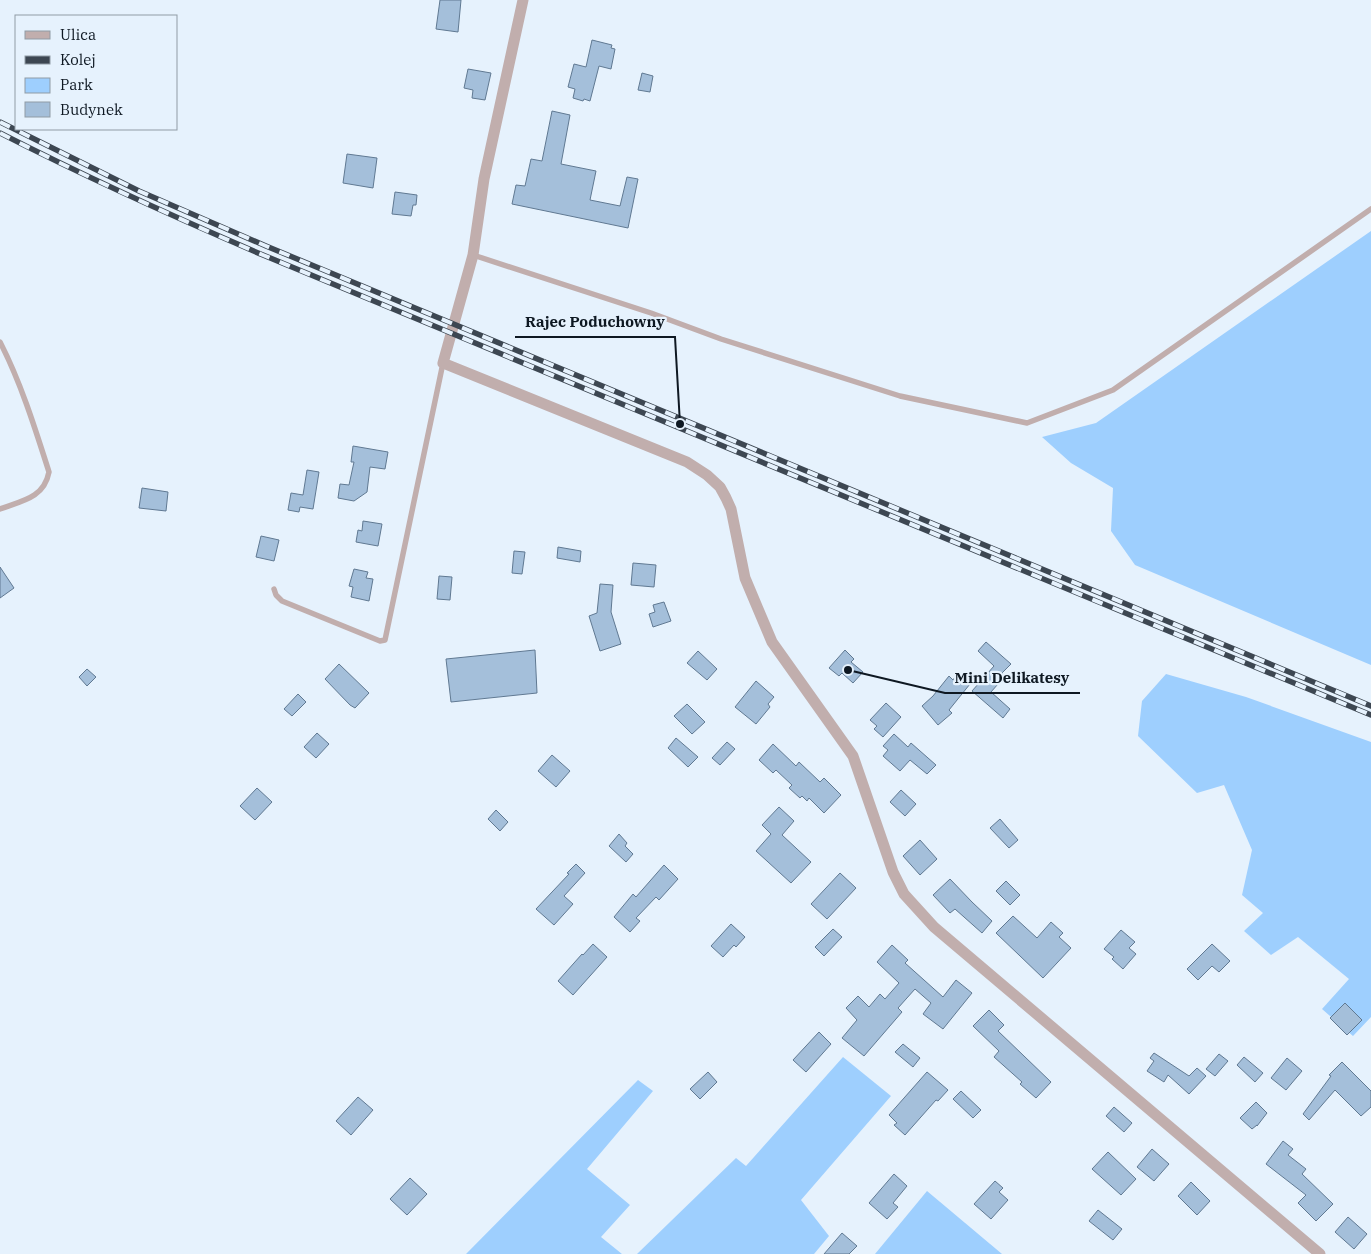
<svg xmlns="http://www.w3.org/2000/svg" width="1371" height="1254" font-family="'IBM Plex Serif',serif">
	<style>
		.green { fill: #9ecffe }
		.building { fill: #a4bfda; stroke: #607992 }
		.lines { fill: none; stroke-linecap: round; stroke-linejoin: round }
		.service { stroke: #c1aead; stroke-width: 5.5 }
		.minor { stroke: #c1aead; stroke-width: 11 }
		.rail-casing { stroke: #3d4752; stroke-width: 5.5 }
		.rail { stroke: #e6f2fd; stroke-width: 4; stroke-dasharray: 11; stroke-linecap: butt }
		.leader { fill: none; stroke: #0e1822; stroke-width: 2 }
		.callout-dot { fill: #0e1822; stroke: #e6f2fd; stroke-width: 2 }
		.callout-label { font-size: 15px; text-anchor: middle; font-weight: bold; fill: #0e1822; stroke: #e6f2fd; stroke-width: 4.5; stroke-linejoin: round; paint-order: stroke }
	</style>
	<rect width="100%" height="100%" fill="#e6f2fd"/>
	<!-- green -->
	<g class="green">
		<polygon points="1371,231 1371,665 1135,565 1111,531 1113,488 1071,463 1042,437 1096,423"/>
		<polygon points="1166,674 1246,697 1371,742 1371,1017 1353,1036 1322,1009 1349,979 1298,937 1271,955 1244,931 1263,913 1242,895 1252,850 1224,785 1197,793 1138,736 1142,701"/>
		<polygon points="843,1057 891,1096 801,1200 829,1236 814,1254 637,1254 736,1158 746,1166"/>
		<polygon points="638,1080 653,1091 587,1169 630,1205 601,1237 622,1254 466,1254"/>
		<polygon points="927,1191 1002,1254 875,1254"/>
	</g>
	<!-- building -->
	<g class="building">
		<polygon points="440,0 461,0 458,32 436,29"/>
		<polygon points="592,40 612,45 611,48 615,49 611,69 599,66 590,101 584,99 583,101 573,98 575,89 568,87 574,64 586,67"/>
		<polygon points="468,69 491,73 485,100 472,98 473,90 464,88"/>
		<polygon points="642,73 653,76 650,92 638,90"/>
		<polygon points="552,111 570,115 561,164 596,171 590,200 620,206 627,177 638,179 628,228 512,204 516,185 525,186 531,159 542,161"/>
		<polygon points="347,154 377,158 373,188 343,183"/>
		<polygon points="395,192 417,195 416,205 413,205 411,216 392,214"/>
		<polygon points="353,446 388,452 385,469 370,467 367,492 354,501 338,498 340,484 349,485 354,462 351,462"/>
		<polygon points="307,470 319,472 313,509 300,507 299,512 288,510 291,493 303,495"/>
		<polygon points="142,488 168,492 166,511 139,508"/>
		<polygon points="363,521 382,524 378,546 356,542 358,530 362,531"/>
		<polygon points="261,536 279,540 274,561 256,557"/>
		<polygon points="558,547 581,551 580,562 557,558"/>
		<polygon points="514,551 525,552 522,574 512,573"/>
		<polygon points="633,563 656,565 654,587 631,585"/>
		<polygon points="0,567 14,588 0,598"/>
		<polygon points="354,569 368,572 366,578 373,579 369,601 351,597 353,587 349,586"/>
		<polygon points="439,576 452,577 450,600 437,599"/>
		<polygon points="600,584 613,585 611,612 621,644 600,651 589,616 597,613"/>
		<polygon points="664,602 671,621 653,627 649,614 655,612 653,605"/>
		<polygon points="986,642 1011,664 1002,673 1005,676 991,692 1010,709 1003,718 972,691 994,666 978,651"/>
		<polygon points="535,650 537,693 451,702 446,659"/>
		<polygon points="845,650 854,659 851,662 863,672 853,683 842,673 839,676 829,668"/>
		<polygon points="698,651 717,669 707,680 687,663"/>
		<polygon points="339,664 369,693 355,708 350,705 325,679"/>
		<polygon points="87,669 96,677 87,686 79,677"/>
		<polygon points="957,674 970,684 949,710 952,713 938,725 922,706 933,696 949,676 953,680"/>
		<polygon points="756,681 774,697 768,704 770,707 756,724 735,707"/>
		<polygon points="298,694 306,702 292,716 284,709"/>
		<polygon points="886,703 901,717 883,737 874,729 877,726 870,720"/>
		<polygon points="687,704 705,722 692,734 674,716"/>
		<polygon points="317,733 329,744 316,758 304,747"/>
		<polygon points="894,734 908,747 911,743 936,765 927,774 910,760 900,771 883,756 888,750 883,746"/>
		<polygon points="676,738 698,757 688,767 668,748"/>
		<polygon points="727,742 735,749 720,765 712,758"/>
		<polygon points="773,744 796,766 799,762 820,782 824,778 841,795 824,813 809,798 807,801 802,796 800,798 789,788 792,785 776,770 773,773 759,760"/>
		<polygon points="552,755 570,771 556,787 538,771"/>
		<polygon points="257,788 272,802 255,820 240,806"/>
		<polygon points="901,790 916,804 905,816 890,802"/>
		<polygon points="779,807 794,821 782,835 811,862 791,883 756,851 771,834 762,825"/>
		<polygon points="496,810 508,822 500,831 488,819"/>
		<polygon points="1000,819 1018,840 1009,848 990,828"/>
		<polygon points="619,834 627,843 625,846 633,854 626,862 609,846"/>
		<polygon points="920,840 937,859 920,875 903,856"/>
		<polygon points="576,864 585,873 564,896 573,904 554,925 536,909 569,874 567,873"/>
		<polygon points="664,865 678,879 659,900 656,897 636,918 640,921 630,932 614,917 633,894 636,897"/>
		<polygon points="840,873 856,888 827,919 811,904"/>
		<polygon points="950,879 972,902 992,921 982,933 955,909 950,913 933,895"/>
		<polygon points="1006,881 1020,895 1010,905 996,891"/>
		<polygon points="1013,916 1037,938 1051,922 1063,933 1059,937 1071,948 1043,978 996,933"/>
		<polygon points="731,924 745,937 736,947 734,945 723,957 711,946"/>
		<polygon points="833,929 842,937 824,956 815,947"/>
		<polygon points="1121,930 1135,942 1129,948 1136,954 1123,969 1112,959 1114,957 1104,949"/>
		<polygon points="593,944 607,957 573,995 558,981 582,954 583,955"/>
		<polygon points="1212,944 1230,961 1219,972 1212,966 1198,980 1187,969"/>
		<polygon points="892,945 908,960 905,963 943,997 956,980 972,993 943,1029 923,1014 931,1003 915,989 898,1008 902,1012 864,1056 842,1038 857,1020 846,1008 858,996 869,1007 880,994 885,999 899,983 877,962"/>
		<polygon points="1345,1003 1362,1020 1347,1035 1330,1018"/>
		<polygon points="989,1010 1004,1025 998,1031 1051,1082 1036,1098 1020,1084 1022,1082 994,1057 999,1051 973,1026"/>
		<polygon points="819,1032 831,1044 806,1072 793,1060"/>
		<polygon points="903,1044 920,1058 913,1067 895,1052"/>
		<polygon points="1154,1053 1189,1076 1197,1068 1206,1076 1189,1094 1168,1075 1164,1082 1147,1071 1154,1061 1150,1058"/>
		<polygon points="1219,1054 1228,1061 1215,1076 1206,1069"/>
		<polygon points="1244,1057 1263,1073 1255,1082 1237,1065"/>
		<polygon points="1287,1058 1302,1071 1286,1090 1271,1078"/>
		<polygon points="1342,1062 1371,1091 1371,1107 1361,1116 1335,1090 1309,1120 1303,1114 1331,1076 1329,1075"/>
		<polygon points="708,1072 717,1082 700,1099 690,1089"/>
		<polygon points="927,1072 948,1090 938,1101 936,1100 905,1135 894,1125 897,1123 889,1115"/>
		<polygon points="961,1091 981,1110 973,1118 953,1099"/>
		<polygon points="358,1097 373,1110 351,1135 336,1121"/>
		<polygon points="1256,1102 1267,1113 1257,1126 1257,1125 1252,1129 1240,1118"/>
		<polygon points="1114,1107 1132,1123 1124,1132 1106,1116"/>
		<polygon points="1283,1141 1293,1149 1288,1155 1306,1169 1302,1174 1333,1204 1316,1221 1298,1203 1306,1195 1266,1164"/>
		<polygon points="1152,1149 1169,1164 1154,1181 1137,1167"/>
		<polygon points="1108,1152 1136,1179 1121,1195 1092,1169"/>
		<polygon points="894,1174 907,1186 893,1203 898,1207 887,1219 869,1203"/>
		<polygon points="410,1178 427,1194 407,1215 390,1199"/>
		<polygon points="995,1181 1003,1188 999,1192 1008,1200 991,1219 974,1204"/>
		<polygon points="1191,1182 1210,1201 1197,1215 1178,1196"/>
		<polygon points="1098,1210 1122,1229 1113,1240 1089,1221"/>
		<polygon points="1348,1217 1367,1234 1354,1249 1335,1232"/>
		<polygon points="842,1233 857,1246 849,1254 824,1254"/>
	</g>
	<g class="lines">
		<!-- service -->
		<g class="service">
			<polyline points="473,255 651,313 721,339 900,396 1027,423 1113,390 1371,209"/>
			<path d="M0,342C21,383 35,428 49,472C44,498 22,501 0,509"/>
			<polyline points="274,589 276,595 282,601 380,641 385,640 443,363"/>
		</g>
		<!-- minor -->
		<polyline class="minor" points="523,0 484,179 473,255 443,363 687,462 707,475 720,487 726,498 731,509 745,578 772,642 853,756 893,872 904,894 934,927 1320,1254"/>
		<!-- rail casing -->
		<g class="rail-casing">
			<g id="rail">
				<polyline points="0,122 139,191 266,246 1371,706"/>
				<path d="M0,133C86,177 174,217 263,255L1371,715"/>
			</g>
		</g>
		<!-- rail -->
		<use href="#rail" class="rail"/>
	</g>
	<!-- callouts -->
	<path class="leader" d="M680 424L675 337H515M848 670L945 693H1080"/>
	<g class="callout-dot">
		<circle cx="680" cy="424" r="5"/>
		<circle cx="848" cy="670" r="5"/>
	</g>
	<g class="callout-label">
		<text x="595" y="327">Rajec Poduchowny</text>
		<text x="1012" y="683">Mini Delikatesy</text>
	</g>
	<!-- legend -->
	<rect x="15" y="15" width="162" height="115" fill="#e6f2fd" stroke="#909ba5"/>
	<rect x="25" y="31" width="25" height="8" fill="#c1aead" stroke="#909ba5"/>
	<text x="60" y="40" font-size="15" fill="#0e1822">Ulica</text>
	<rect x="25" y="56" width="25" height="8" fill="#3d4752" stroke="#909ba5"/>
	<text x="60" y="65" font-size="15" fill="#0e1822">Kolej</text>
	<rect x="25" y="78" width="25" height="15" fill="#9ecffe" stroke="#909ba5"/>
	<text x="60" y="90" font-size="15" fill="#0e1822">Park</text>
	<rect x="25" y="102" width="25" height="15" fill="#a4bfda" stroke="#909ba5"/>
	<text x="60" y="115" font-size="15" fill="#0e1822">Budynek</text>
</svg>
